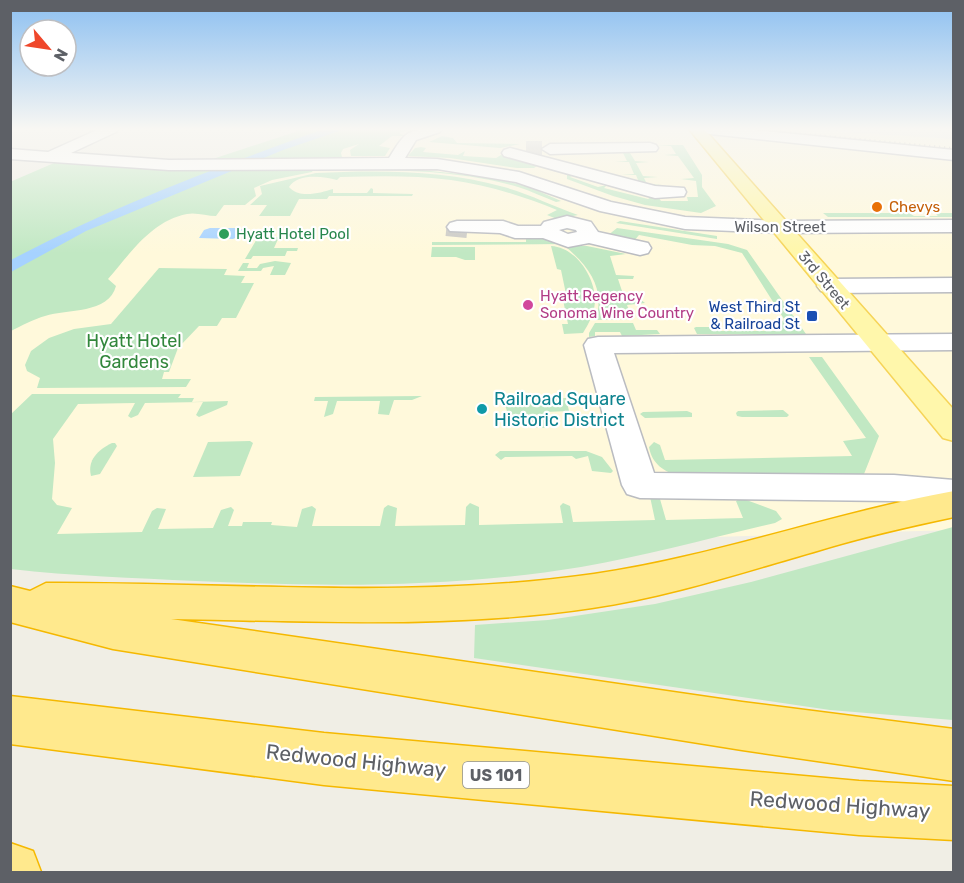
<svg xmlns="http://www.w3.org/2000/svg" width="964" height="883" font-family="Rubik,sans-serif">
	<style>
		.commercial { fill: #fff9db }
		.green { fill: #c1e8c3 }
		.water { fill: #a6d2ff }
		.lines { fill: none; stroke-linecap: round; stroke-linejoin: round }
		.minor-tunnel-far1 { stroke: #cbcac5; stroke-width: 16; stroke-dasharray: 16 8; stroke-linecap: butt }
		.minor-tunnel { stroke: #cbcac5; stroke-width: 21; stroke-dasharray: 21 10; stroke-linecap: butt }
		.minor-casing { stroke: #babcc1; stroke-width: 3 }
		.major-casing { stroke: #f6d457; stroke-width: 3 }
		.highway-casing { stroke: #f5b800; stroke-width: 3 }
		.minor { fill: #fff; fill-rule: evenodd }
		.major { fill: #fff7ab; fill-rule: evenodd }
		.highway { fill: #ffe98d; fill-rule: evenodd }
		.rail { stroke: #b6b7b7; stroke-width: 2; stroke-dasharray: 1 4; stroke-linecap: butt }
		.food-dot { fill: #e8710a; stroke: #fff; stroke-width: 2 }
		.leisure-dot { fill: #2e9e5b; stroke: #fff; stroke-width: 2 }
		.hotel-dot { fill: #d1479c; stroke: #fff; stroke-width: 2 }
		.transit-dot { fill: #1a4fb4; stroke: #fff; stroke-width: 2 }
		.culture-dot { fill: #0f9aa8; stroke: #fff; stroke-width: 2 }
		.labels { text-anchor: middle; stroke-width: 4.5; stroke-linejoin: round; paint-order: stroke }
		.far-food-label { font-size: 15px; fill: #c56008; stroke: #fff; text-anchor: start }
		.far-street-label { font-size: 15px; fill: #5d6066; stroke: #fff }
		.far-leisure-label { font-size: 15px; fill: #27864d; stroke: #fff; text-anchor: start }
		.far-hotel-label { font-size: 15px; fill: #b23c85; stroke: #fff; text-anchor: start }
		.far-transit-label { font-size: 15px; fill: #164399; stroke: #fff; text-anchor: end }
		.shield { fill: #fff; stroke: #8e9094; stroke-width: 1.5 }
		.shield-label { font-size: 16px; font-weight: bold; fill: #5d6066 }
		.park-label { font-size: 18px; fill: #32873c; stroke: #fff }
		.culture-label { font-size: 18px; fill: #0d838f; stroke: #fff; text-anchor: start }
		.near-street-label { font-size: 21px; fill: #5d6066; stroke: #fff }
	</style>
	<rect width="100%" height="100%" fill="#f0eee5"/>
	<!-- commercial -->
	<polygon class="commercial" points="357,129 796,129 953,139 953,530 11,558 11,288"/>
	<!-- green -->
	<g class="green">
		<path d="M304,129H411L399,133L405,136H392L379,146L390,148L385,156H351L350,150L359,144L343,149L341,153L342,157H325L296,169L313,170L312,172L272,180L254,188L256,196L245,205H224L216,216C207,216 196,212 187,214C151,221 130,254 108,279L116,286C109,314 67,309 45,316C34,319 21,326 11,331L10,182L54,163L176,171Z"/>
		<polygon points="442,136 453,138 457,143 520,144 500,148 429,142"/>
		<polygon points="657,145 683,145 702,175 702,187 716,206 701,213 645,205 613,196 567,179 567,175 563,173 576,174 570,177 598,187 607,185 604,188 648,199 653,196 658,197 661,201 688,201 687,197 698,197 696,181 681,179 694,178 678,156 664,155 676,154 671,146"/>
		<polygon points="421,147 426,148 423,152 458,155 465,151 463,156 496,158 501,155 538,165 534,168 517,168 450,158 408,156 415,148"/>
		<polygon points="610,152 643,152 630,153 635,161 649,162 636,163 643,176 658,177 644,178 647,184 662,185 665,187 663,188 625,181 638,180 636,175 622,175 634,174 629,162 615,162 627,161 623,153"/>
		<path d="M401,168L490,177L529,187L561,201L556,202C543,197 531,191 518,187C456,169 393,170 329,170Z"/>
		<path d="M316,173C378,170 444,170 504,187C529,194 553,206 578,215L557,219L547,215L557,210C522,196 488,185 451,180C414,175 377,176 340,177L337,180C323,176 297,173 289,187C299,199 320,193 333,189V193H367L371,188L373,189V193L413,194L412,196H329L327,199H299L290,216H259L267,205H250L262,194L260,186Z"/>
		<polygon points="823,213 909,213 914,216 938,216 935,213 953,213 954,217 828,217"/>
		<polygon points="620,221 717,236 717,239 616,223"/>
		<polygon points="617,228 728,244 747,250 806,334 697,334 694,328 696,327 716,327 719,331 775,331 784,319 742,253 715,246 692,245 639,235 634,241 607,236"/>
		<polygon points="526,236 540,236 567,244 432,245 432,242 526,242"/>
		<polygon points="258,237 279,237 274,248 298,248 297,251 287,251 285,256 253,256 251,259 245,259"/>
		<path d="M551,246C576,247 596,278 595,302C594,314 589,323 583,333L564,334L562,324H568L562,295L566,294L561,270L557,269Z"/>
		<path d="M565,246H587L626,254L610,256L616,275L634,276L633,279H618L625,300H641L645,303L627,305L632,319L596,320C605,287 589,267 565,246Z"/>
		<polygon points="432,247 475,247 475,260 465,260 456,257 431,257"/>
		<polygon points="275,261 291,263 285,275 270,275 274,266 263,268 261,271 238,271 243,263 249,263 247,268 257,268 260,264"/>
		<polygon points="159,268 227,269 224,275 245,276 241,283 254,283 236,318 222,318 217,326 199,326 178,348 169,372 164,372 162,379 191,379 186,387 37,388 40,378 27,371 25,365 31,351 49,338 74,329 111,324"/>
		<polygon points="595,323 633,323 636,330 657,330 660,334 622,336 620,332 595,332 595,336 589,337 589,333"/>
		<path d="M809,357H822L879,436L864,474L680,476C664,472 652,464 649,447L654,442L660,445L665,460L852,456L843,441L866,438Z"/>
		<path d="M32,394H181L178,398H194L192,402L228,401L227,405L199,417L196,415L203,402L145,403L138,415L131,418L128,416L135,403L78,404L53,439L55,463L52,499L57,505L72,508L57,534L142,532L152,511L157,508L166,509L158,529L213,528L221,510L231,507L234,510L228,526H242L243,522H272L271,525L297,527L302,509L312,506L316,509L312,526H380L384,508L388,505L397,508L395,526L465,525L466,507L470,503L479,507V525L563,523L560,506L563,503L570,506L573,522L655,520L649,492H658L666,520L743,518L736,501L741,498L776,511L782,519L775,523C710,538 646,556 581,567C453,588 325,587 196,581C134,578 72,576 11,569L10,415Z"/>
		<polygon points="422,396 412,400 394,400 389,415 378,414 380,401 337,401 333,414 324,417 328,401 314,401 315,397"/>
		<polygon points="566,398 569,411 545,412 547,426 545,428 520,426 507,411 503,399"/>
		<polygon points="687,411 692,413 692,417 645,418 640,414 643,412"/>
		<polygon points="738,411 783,410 789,415 787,417 742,417 737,416 736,413"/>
		<polygon points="250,441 253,443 240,476 193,477 208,442"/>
		<path d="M112,443H115L117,446L100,474L91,476C87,460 98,450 112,443Z"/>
		<polygon points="500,451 586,451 602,457 613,471 611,473 592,471 588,456 576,459 572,456 505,457 501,460 495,455"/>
		<polygon points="953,527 953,720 830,710 474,658 475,625 548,620 655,604 751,582"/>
	</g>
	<!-- water -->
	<g class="water">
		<path d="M324,129H345L283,150L86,231L11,272V260C110,207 218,167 324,129Z"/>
		<polygon points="210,228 240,228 246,233 233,239 199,238 204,230"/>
	</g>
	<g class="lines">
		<!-- minor-tunnel-far1 -->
		<polyline class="minor-tunnel-far1" points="526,149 550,149"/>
		<!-- minor-tunnel -->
		<polyline class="minor-tunnel" points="456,237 457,227"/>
		<!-- minor casing -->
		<g class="minor-casing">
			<g id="minor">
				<path d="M99,129H118L116,132L71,153L169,160L389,158C407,129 408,129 442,129L440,132L416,140L405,158L437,159L519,172L611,202L685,217L780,221L954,220V232L780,233L685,229L600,211L516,182L437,169L169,170L10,159V149L48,152Z"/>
				<polygon points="694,129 744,129 954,150 954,160 701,133"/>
				<polygon points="650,143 656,145 658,148 656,151 550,154 542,149 550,144"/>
				<polygon points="510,148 655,186 684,188 686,192 684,196 655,198 504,156 502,153 504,150"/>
				<path d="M567,216L591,222L598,232L648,243L651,248L648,253L640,255L589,243L568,247L543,238H515L500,233L450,231L447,227L450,223L457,221H503L518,226H541L544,222ZM567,228L576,230L577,232L568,234L559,230Z"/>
				<polygon points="954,278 954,292 829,293 821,291 817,286 821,281 829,279"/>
				<polygon points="954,334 954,350 614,353 654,473 894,475 954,480 954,506 894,501 640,498 627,494 622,485 584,345 588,339 598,337"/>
			</g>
		</g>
		<!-- major casing -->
		<g class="major-casing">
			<polygon id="major" points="689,129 704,129 954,410 954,441 943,438"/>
		</g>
		<!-- highway casing -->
		<g class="highway-casing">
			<g id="highway">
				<path d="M954,491V517C907,527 862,537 817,551C743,572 669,597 592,608C452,629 312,621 171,619L742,702L954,729V781L742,750L113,649L10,622V586L30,591L46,583C228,582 413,600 594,574C716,556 833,513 954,491Z"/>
				<polygon points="10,696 324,733 859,781 954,786 954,840 859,835 324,785 10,744"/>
				<polygon points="10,843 33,851 41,872 10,872"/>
			</g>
		</g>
		<!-- minor -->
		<use href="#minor" class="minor"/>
		<!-- major -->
		<use href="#major" class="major"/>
		<!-- highway -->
		<use href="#highway" class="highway"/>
		<!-- rail -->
		<polyline class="rail" points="755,129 954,148"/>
	</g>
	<!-- sky -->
	<linearGradient id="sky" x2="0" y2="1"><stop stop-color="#8dc0f1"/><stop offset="0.51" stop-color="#f8f7f3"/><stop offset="1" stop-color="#f8f7f3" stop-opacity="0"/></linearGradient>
	<rect width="964" height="253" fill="url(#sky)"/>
	<!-- markers -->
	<circle class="food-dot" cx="877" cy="207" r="6"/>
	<circle class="leisure-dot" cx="224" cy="234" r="6"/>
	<circle class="hotel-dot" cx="528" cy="305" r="6"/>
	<rect class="transit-dot" x="806" y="310" width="12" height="12" rx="3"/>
	<circle class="culture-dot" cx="482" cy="409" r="6"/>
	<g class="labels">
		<!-- far-food labels -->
		<g class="far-food-label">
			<text x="889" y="212">Chevys</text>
		</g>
		<!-- far-street labels -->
		<g class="far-street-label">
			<text x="780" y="232">Wilson Street</text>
			<text transform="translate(824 280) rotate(50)" y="5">3rd Street</text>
		</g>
		<!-- far-leisure labels -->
		<g class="far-leisure-label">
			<text x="236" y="239">Hyatt Hotel Pool</text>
		</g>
		<!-- far-hotel labels -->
		<g class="far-hotel-label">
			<text x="540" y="301">Hyatt Regency<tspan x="540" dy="17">Sonoma Wine Country</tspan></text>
		</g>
		<!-- far-transit labels -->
		<g class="far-transit-label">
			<text x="800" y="312">West Third St<tspan x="800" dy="17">&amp; Railroad St</tspan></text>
		</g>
		<!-- shield labels -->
		<rect class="shield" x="463" y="762" width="66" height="26" rx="4.5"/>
		<g class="shield-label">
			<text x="496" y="781">US 101</text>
		</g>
		<!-- park labels -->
		<g class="park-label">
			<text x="134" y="347">Hyatt Hotel<tspan x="134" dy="21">Gardens</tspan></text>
		</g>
		<!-- culture labels -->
		<g class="culture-label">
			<text x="494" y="405">Railroad Square<tspan x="494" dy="21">Historic District</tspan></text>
		</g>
		<!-- near-street labels -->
		<g class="near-street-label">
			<text transform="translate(356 761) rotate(6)" y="7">Redwood Highway</text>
			<text transform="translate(840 805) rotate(4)" y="7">Redwood Highway</text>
		</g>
	</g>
	<!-- border -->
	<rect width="964" height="883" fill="none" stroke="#5d6066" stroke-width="24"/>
	<!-- north arrow -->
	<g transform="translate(48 48) rotate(119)"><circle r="28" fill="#ffffff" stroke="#bebfc2" stroke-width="1.5"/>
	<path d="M0-4.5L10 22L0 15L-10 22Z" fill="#ef472b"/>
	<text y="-9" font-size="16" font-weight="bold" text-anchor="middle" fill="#5d6066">N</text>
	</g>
</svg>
